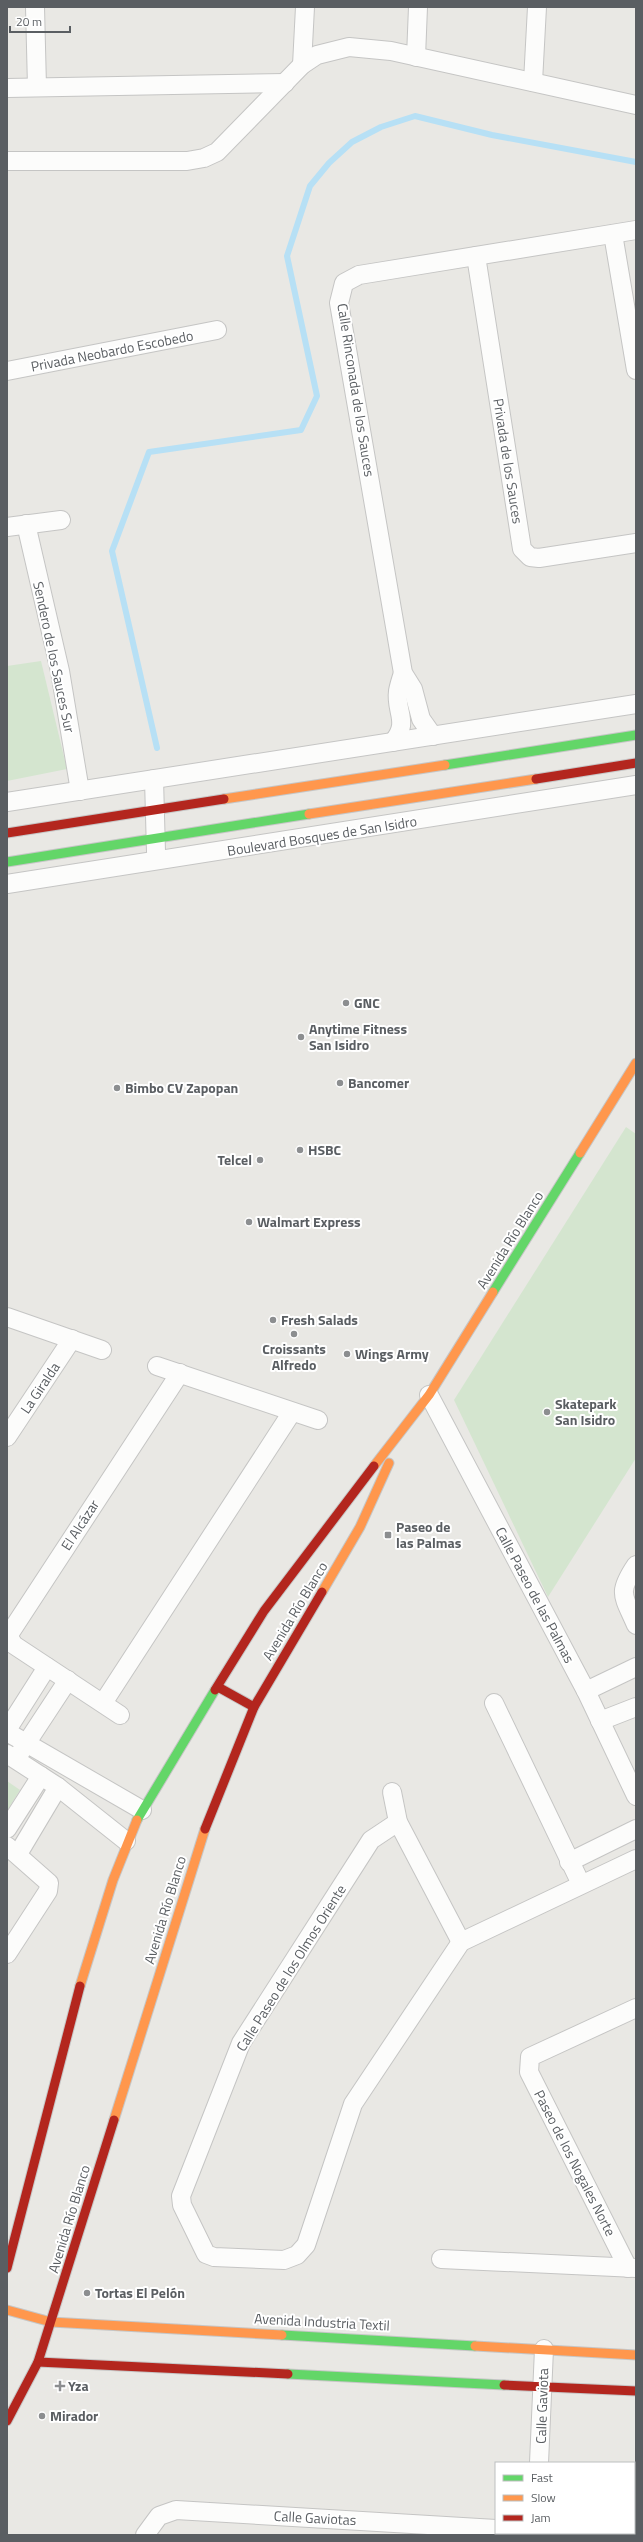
<svg xmlns="http://www.w3.org/2000/svg" width="643" height="2542" font-family="'Titillium Web',sans-serif">
	<style>
		.green { fill: #d4e5cf }
		.lines { fill: none; stroke-linecap: round; stroke-linejoin: round }
		.stream { stroke: #b7e0f5; stroke-width: 6 }
		.street-casing { stroke: #c5c5c4; stroke-width: 20 }
		.fast-casing { stroke: #c6c6c6; stroke-width: 11 }
		.slow-casing { stroke: #c6c6c6; stroke-width: 11 }
		.jam-casing { stroke: #c6c6c6; stroke-width: 11 }
		.street { stroke: #fcfcfb; stroke-width: 18 }
		.fast { stroke: #63d668; stroke-width: 9 }
		.slow { stroke: #ff974d; stroke-width: 9 }
		.jam { stroke: #b3261e; stroke-width: 9 }
		.poi-dot { fill: #8c8e90; stroke: #fff; stroke-width: 1.5 }
		.labels { text-anchor: middle; stroke-width: 4; stroke-linejoin: round; paint-order: stroke }
		.street-label { font-size: 14px; fill: #5a5e62; stroke: #fff }
		.poi-label { font-size: 14px; font-weight: bold; fill: #5a5e62; stroke: #fff; text-anchor: start }
	</style>
	<rect width="100%" height="100%" fill="#e9e8e4"/>
	<!-- green -->
	<g class="green">
		<polygon points="41,661 67,769 7,781 7,666"/>
		<polygon points="626,1127 636,1134 636,1458 548,1597 454,1400"/>
		<polygon points="7,1781 20,1790 7,1811"/>
	</g>
	<g class="lines">
		<!-- stream -->
		<polyline class="stream" points="157,748 112,551 149,452 301,430 317,396 287,256 310,186 329,163 352,142 381,127 415,116 492,135 636,162"/>
		<!-- street casing -->
		<g class="street-casing">
			<g id="street">
				<polyline points="35,7 37,87"/>
				<polyline points="416,57 418,7"/>
				<polyline points="302,65 305,7"/>
				<polyline points="533,82 537,7"/>
				<polyline points="7,88 285,83"/>
				<polyline points="7,161 187,161 204,158 217,152 302,65 317,55 349,47 391,51 636,105"/>
				<polyline points="613,234 636,370"/>
				<polyline points="476,256 522,549 530,557 539,558 636,543"/>
				<polyline points="7,371 217,330"/>
				<polyline points="26,524 60,671 80,791"/>
				<polyline points="7,527 61,520"/>
				<polyline points="433,736 421,719 413,689 403,673 339,303 344,283 359,275 636,230"/>
				<path d="M393,742C410,722 395,712 398,691C399,685 401,679 403,673"/>
				<polyline points="154,779 156,852"/>
				<polyline points="7,802 636,704"/>
				<polyline points="7,884 636,785"/>
				<polyline points="7,1317 102,1350"/>
				<polyline points="157,1366 318,1420"/>
				<polyline points="429,1395 586,1691 636,1796"/>
				<polyline points="7,1437 72,1339"/>
				<path d="M636,1565C617,1593 623,1595 636,1625"/>
				<polyline points="586,1691 636,1667"/>
				<polyline points="103,1703 292,1412"/>
				<polyline points="494,1703 581,1884"/>
				<polyline points="120,1715 14,1645 10,1639 10,1633 180,1373"/>
				<polyline points="600,1721 636,1707"/>
				<polyline points="7,1730 47,1667"/>
				<polyline points="7,1732 142,1810"/>
				<polyline points="20,1753 68,1680"/>
				<polyline points="7,1754 58,1787 126,1841"/>
				<polyline points="392,1792 398,1822 461,1942"/>
				<polyline points="398,1822 371,1840 241,2043 181,2196 182,2205 206,2254 214,2257 284,2260 297,2255 306,2245 353,2104 461,1942 636,1859"/>
				<polyline points="7,1829 41,1776"/>
				<polyline points="7,1846 49,1883 48,1891 7,1954"/>
				<polyline points="18,1854 58,1787"/>
				<polyline points="569,1862 636,1829"/>
				<polyline points="441,2259 636,2268"/>
				<polyline points="628,2268 529,2072 530,2057 636,2008"/>
				<polyline points="539,2463 544,2349"/>
				<polyline points="145,2535 159,2516 176,2510 496,2529"/>
			</g>
		</g>
		<!-- fast casing -->
		<g class="fast-casing">
			<g id="fast">
				<polyline points="445,765 636,735"/>
				<polyline points="7,862 309,814"/>
				<polyline points="493,1292 580,1153"/>
				<polyline points="137,1820 215,1690"/>
				<polyline points="282,2335 475,2346"/>
				<polyline points="288,2374 504,2385"/>
			</g>
		</g>
		<!-- slow casing -->
		<g class="slow-casing">
			<g id="slow">
				<polyline points="224,799 445,765"/>
				<polyline points="309,814 536,779"/>
				<polyline points="580,1153 636,1063"/>
				<polyline points="374,1466 429,1395 493,1292"/>
				<polyline points="322,1592 360,1527 389,1463"/>
				<polyline points="80,1986 113,1880 137,1820"/>
				<polyline points="114,2120 205,1829"/>
				<polyline points="7,2310 51,2322 282,2335"/>
				<polyline points="475,2346 636,2355"/>
			</g>
		</g>
		<!-- jam casing -->
		<g class="jam-casing">
			<g id="jam">
				<polyline points="536,779 636,763"/>
				<polyline points="7,833 224,799"/>
				<polyline points="218,1687 254,1707"/>
				<polyline points="215,1690 264,1611 374,1466"/>
				<polyline points="205,1829 254,1707 322,1592"/>
				<polyline points="7,2268 80,1986"/>
				<polyline points="38,2362 288,2374"/>
				<polyline points="504,2385 636,2391"/>
				<polyline points="7,2421 38,2362 114,2120"/>
			</g>
		</g>
		<!-- street -->
		<use href="#street" class="street"/>
		<!-- fast -->
		<use href="#fast" class="fast"/>
		<!-- slow -->
		<use href="#slow" class="slow"/>
		<!-- jam -->
		<use href="#jam" class="jam"/>
	</g>
	<!-- markers -->
	<g class="poi-dot">
		<circle cx="346" cy="1003" r="4"/>
		<circle cx="301" cy="1037" r="4"/>
		<circle cx="340" cy="1083" r="4"/>
		<circle cx="117" cy="1088" r="4"/>
		<circle cx="300" cy="1150" r="4"/>
		<circle cx="260" cy="1160" r="4"/>
		<circle cx="249" cy="1222" r="4"/>
		<circle cx="273" cy="1320" r="4"/>
		<circle cx="294" cy="1334" r="4"/>
		<circle cx="347" cy="1354" r="4"/>
		<circle cx="547" cy="1412" r="4"/>
		<rect x="384" y="1531" width="8" height="8" rx="2"/>
		<circle cx="87" cy="2293" r="4"/>
		<path d="M58 2380h4v4h4v4h-4v4h-4v-4h-4v-4h4z"/>
		<circle cx="42" cy="2416" r="4"/>
	</g>
	<g class="labels">
		<!-- street labels -->
		<g class="street-label">
			<text transform="translate(112 351) rotate(-11)" y="5">Privada Neobardo Escobedo</text>
			<text transform="translate(356 390) rotate(81)" y="5">Calle Rinconada de los Sauces</text>
			<text transform="translate(508 461) rotate(81)" y="5">Privada de los Sauces</text>
			<text transform="translate(54 657) rotate(78)" y="5">Sendero de los Sauces Sur</text>
			<text transform="translate(322 836) rotate(-9)" y="5">Boulevard Bosques de San Isidro</text>
			<text transform="translate(510 1240) rotate(-58)" y="5">Avenida Río Blanco</text>
			<text transform="translate(40 1388) rotate(-56)" y="5">La Giralda</text>
			<text transform="translate(80 1525) rotate(-57)" y="5">El Alcázar</text>
			<text transform="translate(535 1595) rotate(62)" y="5">Calle Paseo de las Palmas</text>
			<text transform="translate(295 1611) rotate(-59)" y="5">Avenida Río Blanco</text>
			<text transform="translate(165 1910) rotate(-73)" y="5">Avenida Río Blanco</text>
			<text transform="translate(291 1968) rotate(-58)" y="5">Calle Paseo de los Olmos Oriente</text>
			<text transform="translate(575 2163) rotate(63)" y="5">Paseo de los Nogales Norte</text>
			<text transform="translate(69 2219) rotate(-73)" y="5">Avenida Río Blanco</text>
			<text transform="translate(322 2322) rotate(3)" y="5">Avenida Industria Textil</text>
			<text transform="translate(542 2406) rotate(-88)" y="5">Calle Gaviota</text>
			<text transform="translate(315 2518) rotate(3)" y="5">Calle Gaviotas</text>
		</g>
		<!-- poi labels -->
		<g class="poi-label">
			<text x="354" y="1008">GNC</text>
			<text x="309" y="1034">Anytime Fitness<tspan x="309" dy="16">San Isidro</tspan></text>
			<text x="348" y="1088">Bancomer</text>
			<text x="125" y="1093">Bimbo CV Zapopan</text>
			<text x="308" y="1155">HSBC</text>
			<text x="252" y="1165" text-anchor="end">Telcel</text>
			<text x="257" y="1227">Walmart Express</text>
			<text x="281" y="1325">Fresh Salads</text>
			<text x="294" y="1354" text-anchor="middle">Croissants<tspan x="294" dy="16">Alfredo</tspan></text>
			<text x="355" y="1359">Wings Army</text>
			<text x="555" y="1409">Skatepark<tspan x="555" dy="16">San Isidro</tspan></text>
			<text x="396" y="1532">Paseo de<tspan x="396" dy="16">las Palmas</tspan></text>
			<text x="95" y="2298">Tortas El Pelón</text>
			<text x="68" y="2391">Yza</text>
			<text x="50" y="2421">Mirador</text>
		</g>
	</g>
	<!-- border -->
	<rect width="643" height="2542" fill="none" stroke="#5a5e62" stroke-width="16"/>
	<!-- legend -->
	<rect x="495" y="2462" width="140" height="72" fill="#ffffff" stroke="#bdbfc0"/>
	<rect x="503" y="2475" width="20" height="6" fill="#63d668" stroke="#bdbfc0"/>
	<text x="531" y="2482" font-size="12" fill="#5a5e62">Fast</text>
	<rect x="503" y="2495" width="20" height="6" fill="#ff974d" stroke="#bdbfc0"/>
	<text x="531" y="2502" font-size="12" fill="#5a5e62">Slow</text>
	<rect x="503" y="2515" width="20" height="6" fill="#b3261e" stroke="#bdbfc0"/>
	<text x="531" y="2522" font-size="12" fill="#5a5e62">Jam</text>
	<!-- scale -->
	<path d="M10 26v6h60v-6" fill="none" stroke="#5a5e62" stroke-width="2"/>
	<text x="16" y="26" font-size="12" fill="#5a5e62" stroke="#ffffff" stroke-width="3" paint-order="stroke">20 m</text>
</svg>
